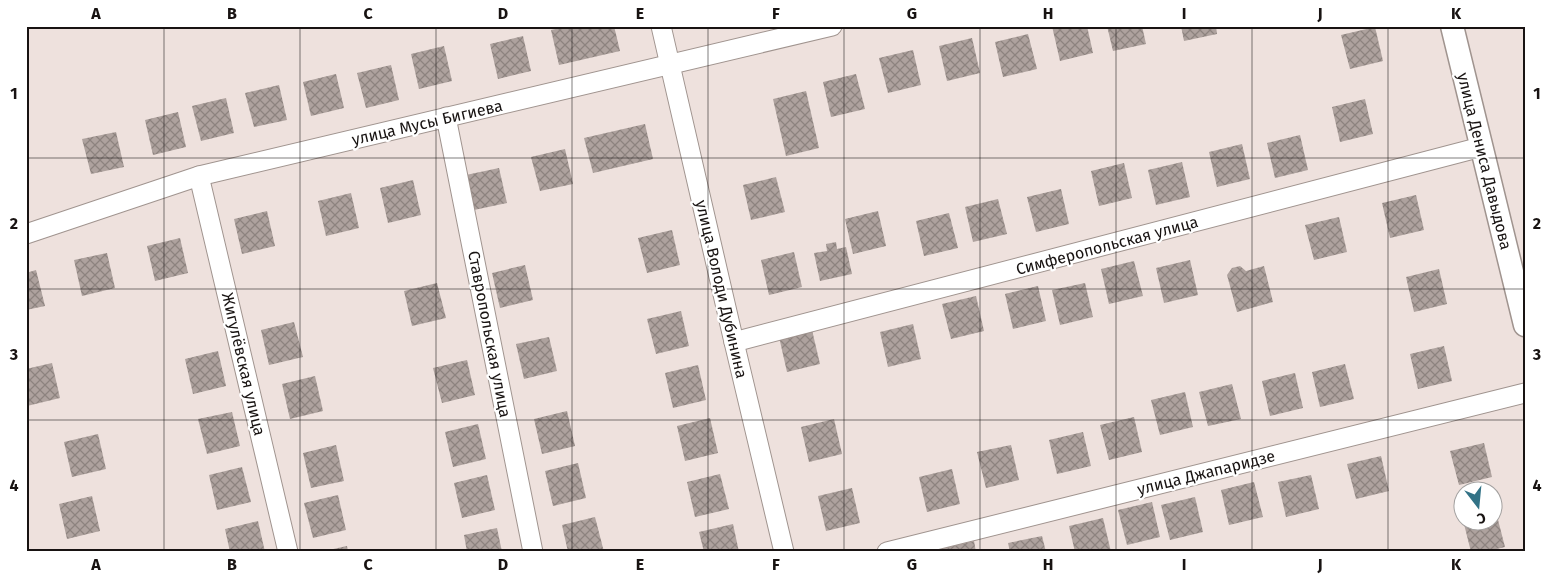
<svg xmlns="http://www.w3.org/2000/svg" width="1551" height="578" font-family="'Fira Sans',sans-serif">
	<style>
		.building { fill: url(#building-cross-hatch) }
		.lines { fill: none; stroke-linecap: round; stroke-linejoin: round }
		.minor-casing { stroke: #a0948f; stroke-width: 21 }
		.tertiary-casing { stroke: #a0948f; stroke-width: 25 }
		.minor { stroke: #fff; stroke-width: 19 }
		.tertiary { stroke: #fff; stroke-width: 22 }
		.grid { fill: none; stroke: #181312; stroke-width: 1; stroke-opacity: 0.55 }
		.labels { text-anchor: middle; stroke-width: 4.5; stroke-linejoin: round; paint-order: stroke }
		.street-label { font-size: 16px; fill: #181312; stroke: #fff }
		.neatline { fill: none; stroke: #181312; stroke-width: 2 }
		.grid-label { font-size: 16px; text-anchor: middle; font-weight: bold; fill: #181312 }
	</style>
	<defs>
		<pattern id="building-cross-hatch" width="8" height="8" patternUnits="userSpaceOnUse" patternTransform="scale(1.25)"><rect width="8" height="8" fill="#aea29e"/><path d="M0 0l8 8M0 8l8-8" fill="none" stroke="#8d837f"/></pattern>
	</defs>
	<rect width="100%" height="100%" fill="#eee1dd"/>
	<!-- building -->
	<g class="building">
		<polygon points="569,26 614,26 620,51 559,65 551,30"/>
		<polygon points="1052,26 1087,26 1093,53 1060,61"/>
		<polygon points="1107,26 1142,26 1146,44 1113,51"/>
		<polygon points="1181,26 1216,26 1217,34 1184,41"/>
		<polygon points="1375,27 1383,61 1350,69 1341,35"/>
		<polygon points="1028,34 1037,69 1003,77 995,42"/>
		<polygon points="523,36 531,71 498,79 490,44"/>
		<polygon points="972,38 980,73 947,81 939,46"/>
		<polygon points="444,46 452,81 419,89 411,54"/>
		<polygon points="913,50 921,85 888,93 879,58"/>
		<polygon points="391,65 399,100 366,108 357,73"/>
		<polygon points="336,74 344,108 311,116 303,82"/>
		<polygon points="856,74 865,109 831,117 823,82"/>
		<polygon points="279,85 287,120 254,127 245,93"/>
		<polygon points="806,91 819,148 786,156 773,99"/>
		<polygon points="226,98 234,133 201,141 192,106"/>
		<polygon points="1365,99 1373,134 1340,142 1332,107"/>
		<polygon points="178,112 186,147 153,155 145,120"/>
		<polygon points="645,124 653,159 593,173 584,138"/>
		<polygon points="116,132 124,167 91,174 82,139"/>
		<polygon points="1300,135 1308,170 1275,178 1267,143"/>
		<polygon points="1242,144 1250,179 1217,187 1209,152"/>
		<polygon points="565,149 573,184 540,191 531,157"/>
		<polygon points="1182,162 1190,197 1156,205 1148,170"/>
		<polygon points="1124,163 1132,198 1099,206 1091,171"/>
		<polygon points="499,168 507,203 474,210 466,175"/>
		<polygon points="776,177 785,212 751,220 743,185"/>
		<polygon points="413,180 421,215 388,223 380,188"/>
		<polygon points="1061,189 1069,224 1036,232 1027,197"/>
		<polygon points="351,193 359,228 326,236 318,201"/>
		<polygon points="1416,195 1424,230 1390,238 1382,203"/>
		<polygon points="998,199 1007,234 973,242 965,207"/>
		<polygon points="267,211 275,246 242,254 234,219"/>
		<polygon points="878,211 886,246 853,254 845,219"/>
		<polygon points="949,213 958,248 924,256 916,221"/>
		<polygon points="1339,217 1347,252 1314,260 1305,225"/>
		<polygon points="672,230 680,265 647,273 638,238"/>
		<polygon points="180,238 188,273 155,281 147,246"/>
		<polygon points="836,242 837,249 846,247 852,274 820,281 814,253 827,251 826,244"/>
		<polygon points="794,252 802,287 769,295 761,260"/>
		<polygon points="107,253 115,288 82,296 74,260"/>
		<polygon points="1190,260 1198,295 1164,303 1156,268"/>
		<polygon points="1134,261 1143,296 1109,304 1101,269"/>
		<polygon points="525,265 533,300 500,308 492,273"/>
		<polygon points="1240,266 1246,271 1264,266 1273,302 1237,312 1227,275 1232,268"/>
		<polygon points="1439,269 1447,304 1414,312 1406,277"/>
		<polygon points="36,270 45,306 26,310 26,273"/>
		<polygon points="437,283 446,318 412,326 404,291"/>
		<polygon points="1085,283 1093,317 1060,325 1052,290"/>
		<polygon points="1038,286 1046,321 1013,329 1005,294"/>
		<polygon points="976,296 984,331 951,339 942,304"/>
		<polygon points="681,311 689,346 656,354 647,319"/>
		<polygon points="294,322 303,357 269,365 261,330"/>
		<polygon points="913,324 921,359 888,367 880,332"/>
		<polygon points="812,330 820,364 787,372 779,337"/>
		<polygon points="549,337 557,371 524,379 516,344"/>
		<polygon points="1444,346 1452,381 1418,389 1410,354"/>
		<polygon points="218,351 226,386 193,394 185,359"/>
		<polygon points="467,360 475,395 442,403 433,368"/>
		<polygon points="52,363 60,398 27,406 26,369"/>
		<polygon points="1345,364 1354,399 1320,407 1312,372"/>
		<polygon points="698,365 706,400 673,408 665,373"/>
		<polygon points="1295,373 1303,408 1270,416 1262,381"/>
		<polygon points="315,376 323,411 290,419 282,384"/>
		<polygon points="1232,384 1241,419 1208,426 1199,392"/>
		<polygon points="1185,392 1193,427 1160,435 1151,400"/>
		<polygon points="567,411 575,446 542,454 534,419"/>
		<polygon points="232,412 240,446 207,454 198,419"/>
		<polygon points="1134,417 1142,452 1109,460 1100,425"/>
		<polygon points="710,418 718,453 685,461 677,426"/>
		<polygon points="834,419 842,454 809,462 801,427"/>
		<polygon points="478,424 486,459 453,467 445,432"/>
		<polygon points="1083,432 1091,466 1057,474 1049,440"/>
		<polygon points="98,434 106,469 72,477 64,442"/>
		<polygon points="1484,443 1492,477 1459,485 1450,451"/>
		<polygon points="336,445 344,481 311,488 303,453"/>
		<polygon points="1011,445 1019,480 986,488 977,452"/>
		<polygon points="1381,456 1389,491 1356,499 1347,464"/>
		<polygon points="578,463 586,498 553,506 545,471"/>
		<polygon points="242,467 251,502 217,510 209,475"/>
		<polygon points="952,469 960,504 927,512 919,477"/>
		<polygon points="720,474 729,509 695,517 687,482"/>
		<polygon points="487,475 495,510 462,518 454,483"/>
		<polygon points="1311,475 1319,509 1286,517 1278,482"/>
		<polygon points="1254,482 1263,517 1229,525 1221,490"/>
		<polygon points="852,488 860,523 826,531 818,496"/>
		<polygon points="338,495 346,530 313,538 304,503"/>
		<polygon points="92,496 100,531 67,539 59,504"/>
		<polygon points="1195,497 1203,532 1170,540 1161,505"/>
		<polygon points="1152,502 1160,537 1127,545 1118,510"/>
		<polygon points="1494,512 1496,512 1505,547 1484,552 1471,552 1463,520 1494,520"/>
		<polygon points="595,517 604,552 568,552 562,525"/>
		<polygon points="1103,518 1111,552 1075,552 1069,526"/>
		<polygon points="258,521 265,552 230,552 225,529"/>
		<polygon points="733,524 739,552 704,552 699,532"/>
		<polygon points="497,528 502,552 467,552 464,535"/>
		<polygon points="1042,536 1046,552 1010,552 1008,543"/>
		<polygon points="974,541 976,552 941,552 940,549"/>
		<polygon points="347,546 348,552 324,552 324,551"/>
	</g>
	<g class="lines">
		<!-- minor casing -->
		<g class="minor-casing">
			<g id="minor">
				<polyline points="661,26 734,342 784,552"/>
				<polyline points="446,117 533,552"/>
				<polyline points="199,176 288,552"/>
				<polyline points="26,234 199,176 832,26"/>
				<polyline points="734,342 1481,147"/>
				<polyline points="887,552 1525,393"/>
			</g>
		</g>
		<!-- tertiary casing -->
		<g class="tertiary-casing">
			<polyline id="tertiary" points="1452,26 1525,325"/>
		</g>
		<!-- minor -->
		<use href="#minor" class="minor"/>
		<!-- tertiary -->
		<use href="#tertiary" class="tertiary"/>
	</g>
	<!-- grid -->
	<path class="grid" d="M164,26V552M300,26V552M436,26V552M572,26V552M708,26V552M844,26V552M980,26V552M1116,26V552M1252,26V552M1388,26V552M26,158H1525M26,289H1525M26,420H1525"/>
	<g class="labels">
		<!-- street labels -->
		<g class="street-label">
			<text transform="translate(427 122) rotate(-13)" y="6">улица Мусы Бигиева</text>
			<text transform="translate(1485 161) rotate(76)" y="6">улица Дениса Давыдова</text>
			<text transform="translate(1107 245) rotate(-15)" y="6">Симферопольская улица</text>
			<text transform="translate(722 289) rotate(77)" y="6">улица Володи Дубинина</text>
			<text transform="translate(490 334) rotate(79)" y="6">Ставропольская улица</text>
			<text transform="translate(244 364) rotate(77)" y="6">Жигулёвская улица</text>
			<text transform="translate(1206 472) rotate(-14)" y="6">улица Джапаридзе</text>
		</g>
	</g>
	<!-- border -->
	<rect width="1551" height="578" fill="none" stroke="#ffffff" stroke-width="55"/>
	<!-- north arrow -->
	<g transform="translate(1478 506) rotate(164)"><circle r="24" fill="#ffffff" stroke="#a3a1a0"/>
	<path d="M0-4L9 19L0 12L-9 19Z" fill="#327286"/>
	<text y="-8" font-size="14" font-weight="bold" text-anchor="middle" fill="#181312">С</text>
	</g>
	<rect x="28" y="28" width="1496" height="522" class="neatline"/>
	<g class="grid-label">
		<text x="96" y="19">A</text>
		<text x="232" y="19">B</text>
		<text x="368" y="19">C</text>
		<text x="503" y="19">D</text>
		<text x="640" y="19">E</text>
		<text x="776" y="19">F</text>
		<text x="912" y="19">G</text>
		<text x="1048" y="19">H</text>
		<text x="1184" y="19">I</text>
		<text x="1320" y="19">J</text>
		<text x="1456" y="19">K</text>
		<text x="14" y="99">1</text>
		<text x="1537" y="99">1</text>
		<text x="14" y="229">2</text>
		<text x="1537" y="229">2</text>
		<text x="14" y="360">3</text>
		<text x="1537" y="360">3</text>
		<text x="14" y="491">4</text>
		<text x="1537" y="491">4</text>
		<text x="96" y="570">A</text>
		<text x="232" y="570">B</text>
		<text x="368" y="570">C</text>
		<text x="503" y="570">D</text>
		<text x="640" y="570">E</text>
		<text x="776" y="570">F</text>
		<text x="912" y="570">G</text>
		<text x="1048" y="570">H</text>
		<text x="1184" y="570">I</text>
		<text x="1320" y="570">J</text>
		<text x="1456" y="570">K</text>
	</g>
</svg>
